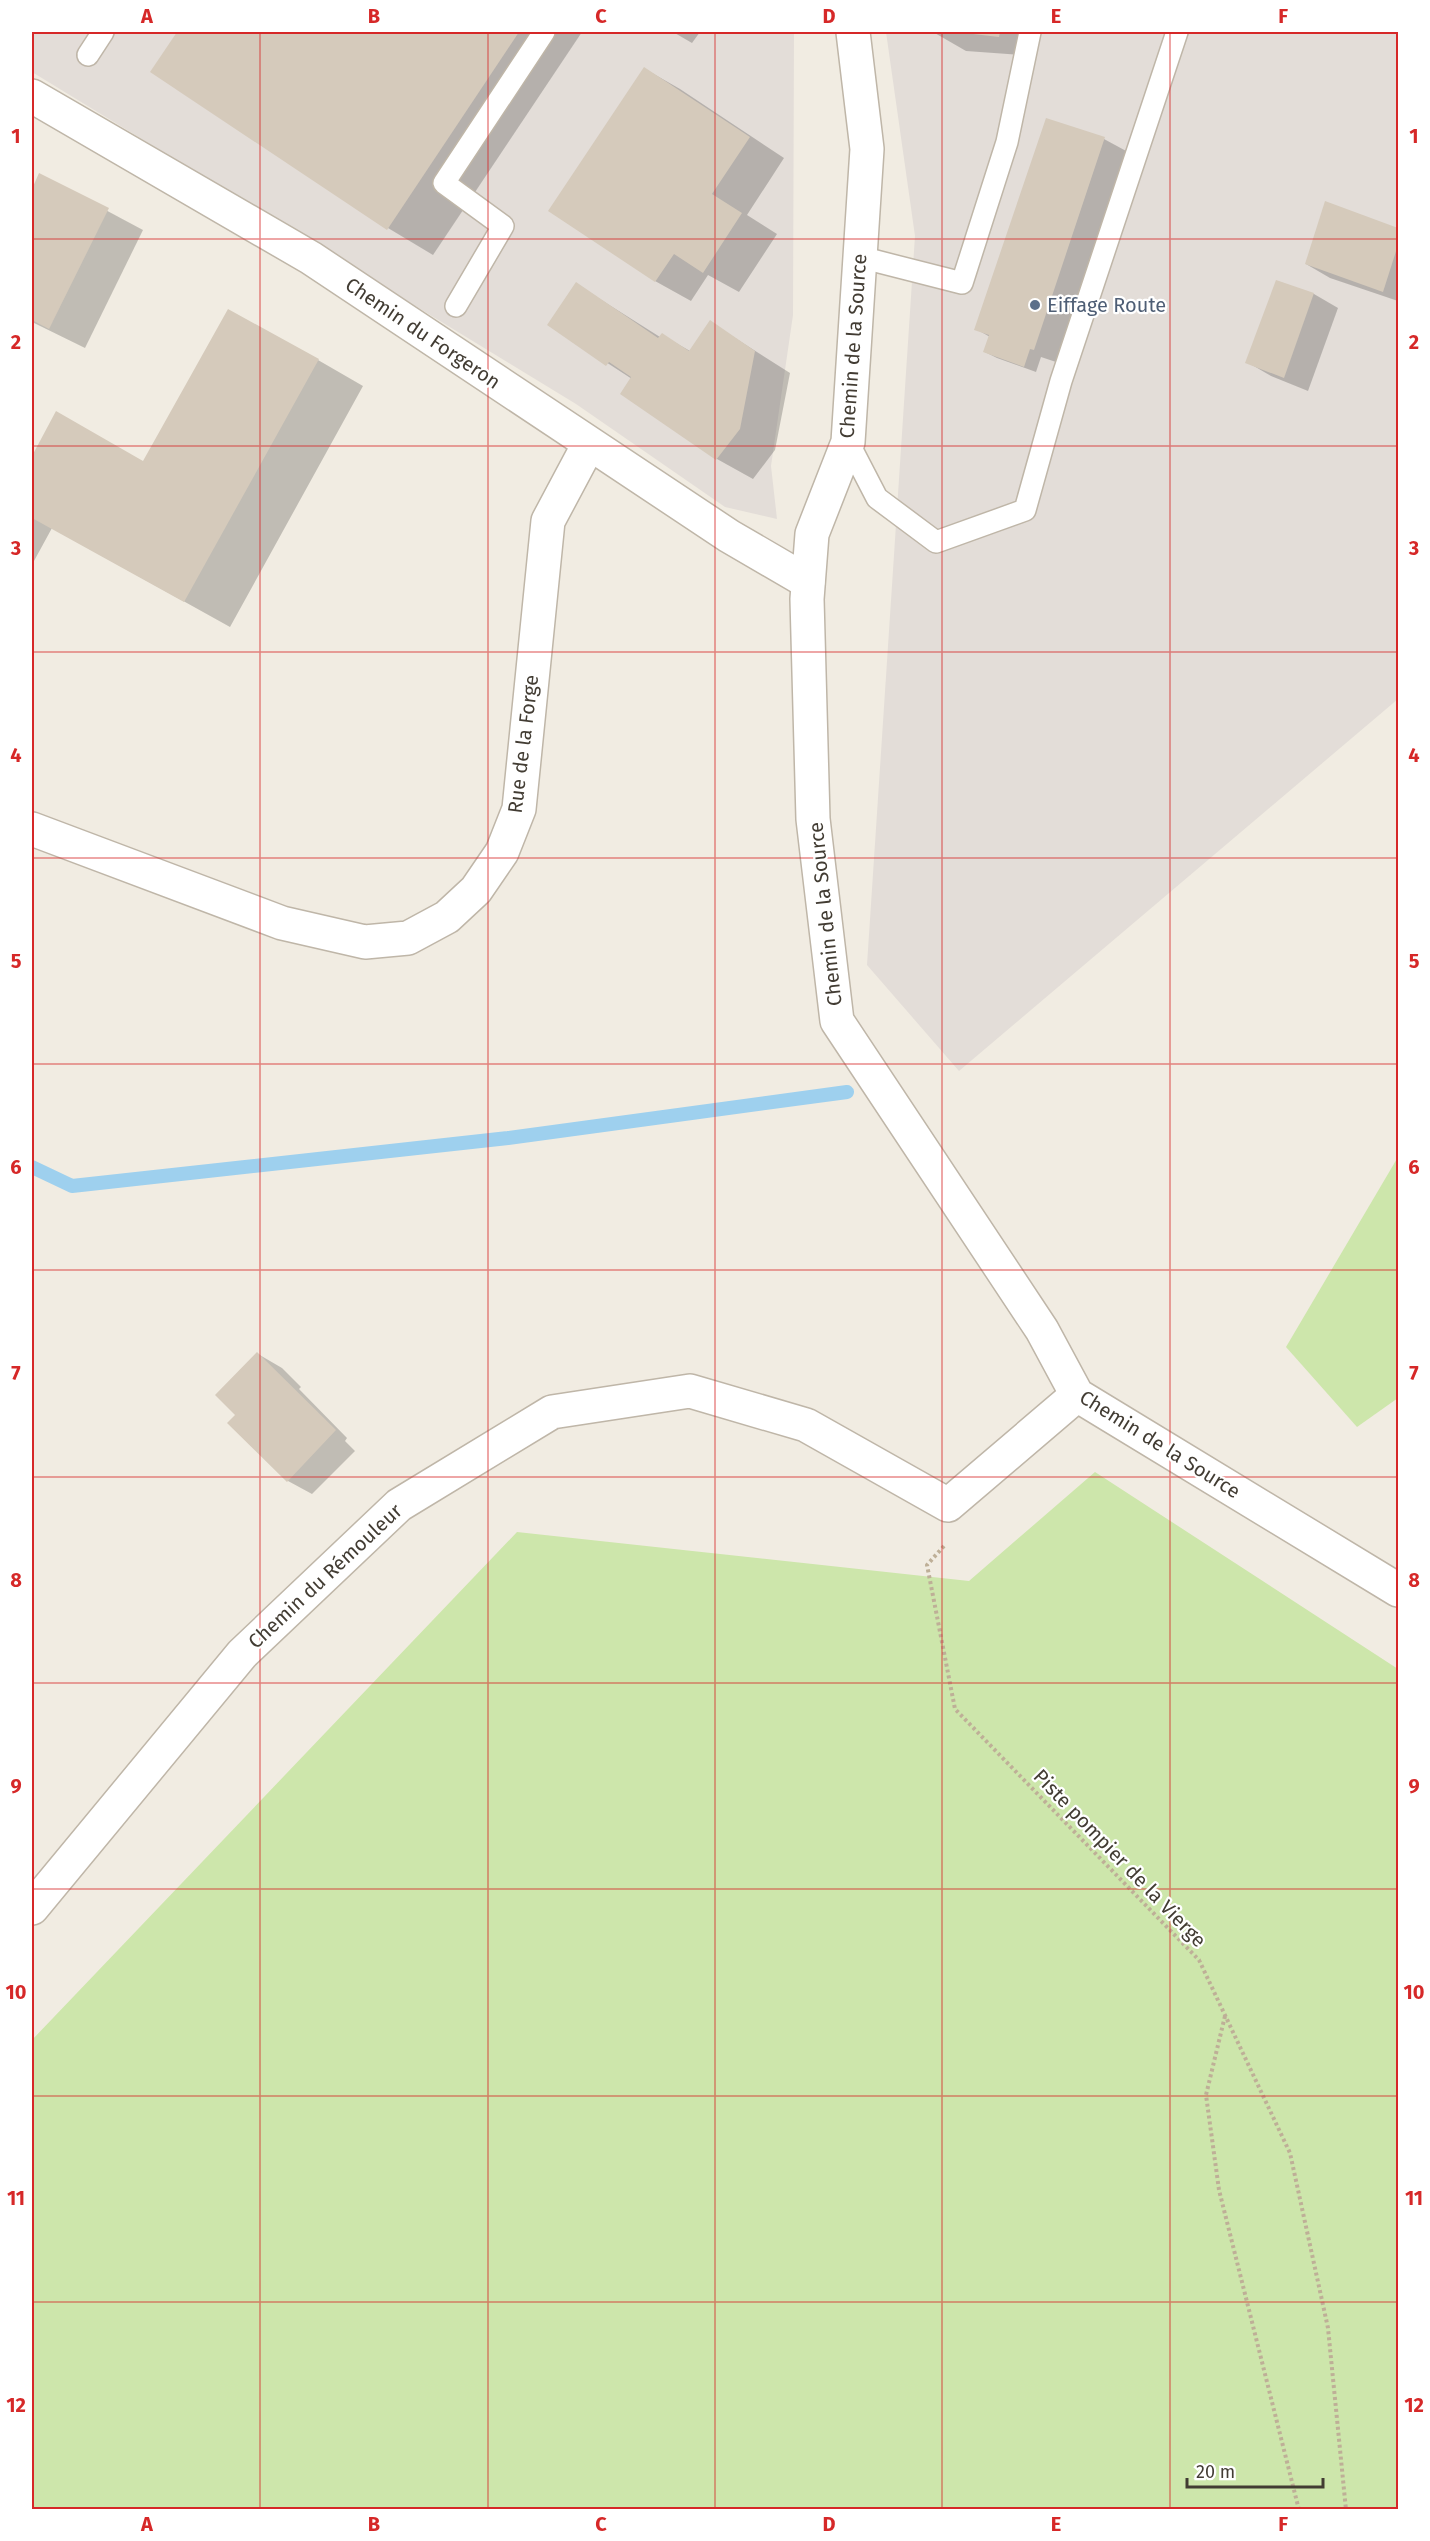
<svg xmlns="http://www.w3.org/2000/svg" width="1430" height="2541" font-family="'Fira Sans',sans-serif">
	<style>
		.industrial { fill: #e3ddd8 }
		.green { fill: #cde6ab }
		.shadow { fill: #0003 }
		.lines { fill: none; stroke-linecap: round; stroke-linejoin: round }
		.stream { stroke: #9ed0ee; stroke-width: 14 }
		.building { fill: #d5cabb }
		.service-casing { stroke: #bfb6a8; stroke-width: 24 }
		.minor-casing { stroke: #bfb6a8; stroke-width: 36 }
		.path { stroke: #beaf97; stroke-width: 4; stroke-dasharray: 3 3; stroke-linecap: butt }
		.service { stroke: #fff; stroke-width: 21 }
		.minor { stroke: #fff; stroke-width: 33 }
		.grid { fill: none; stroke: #d62828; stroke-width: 1.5; stroke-opacity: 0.55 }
		.service-dot { fill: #5c6f8a; stroke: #fff; stroke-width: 2 }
		.labels { text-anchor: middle; stroke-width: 4.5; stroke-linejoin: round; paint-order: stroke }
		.service-label { font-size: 20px; fill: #4e5e75; stroke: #fff; text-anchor: start }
		.street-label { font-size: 20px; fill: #423c33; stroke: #fff }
		.neatline { fill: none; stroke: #d62828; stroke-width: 2 }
		.grid-label { font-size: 20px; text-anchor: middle; font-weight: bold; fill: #d62828 }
	</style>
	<rect width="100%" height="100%" fill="#f1ece2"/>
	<!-- industrial -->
	<g class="industrial">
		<polygon points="32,32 794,32 793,315 771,466 777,519 725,507 576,404 32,72"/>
		<polygon points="886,32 1398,32 1398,699 959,1071 867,965 915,236"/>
	</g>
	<!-- green -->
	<g class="green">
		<polygon points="1398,1157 1398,1398 1357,1427 1286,1347"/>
		<polygon points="1095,1472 1398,1669 1398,2509 32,2509 32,2040 517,1532 969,1581"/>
	</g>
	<!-- shadow -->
	<g class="shadow">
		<polygon points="178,32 582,32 433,255 388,228 152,72"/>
		<polygon points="673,32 700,32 692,43"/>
		<polygon points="933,32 1037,32 1035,56 966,51"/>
		<polygon points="645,69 680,89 784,158 747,215 777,234 739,292 708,275 691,301 655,281"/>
		<polygon points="1104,139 1128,152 1059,363 1041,357 1036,372 997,358 985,352 990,337 976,329"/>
		<polygon points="40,175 143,230 85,348 32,322 32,192"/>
		<polygon points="1326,203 1398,229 1398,301 1330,278 1306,264"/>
		<polygon points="1277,281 1314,294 1338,308 1308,391 1271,376 1247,362"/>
		<polygon points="576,284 660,337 662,335 690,351 710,322 790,373 775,450 753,479 717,459 622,393 632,379 549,325"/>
		<polygon points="318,360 363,386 230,627 52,528 34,561 32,559 32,459 56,414 144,463"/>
		<polygon points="258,1354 282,1368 301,1387 299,1389 347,1438 345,1441 355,1451 312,1494 288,1481 237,1415"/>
	</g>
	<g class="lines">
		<!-- stream -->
		<polyline class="stream" points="32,1167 72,1186 508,1138 847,1092"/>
	</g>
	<!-- building -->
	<g class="building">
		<polygon points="177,32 519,32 387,230 150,72"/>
		<polygon points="956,32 1000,32 999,37"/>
		<polygon points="644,67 750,137 712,194 742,213 703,273 674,254 655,282 548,211"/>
		<polygon points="1046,118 1105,137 1034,350 1030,349 1024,367 983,352 989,335 974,330"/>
		<polygon points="39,173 109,208 49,329 32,320 32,189"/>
		<polygon points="1325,201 1398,228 1398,245 1383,292 1305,264"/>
		<polygon points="1276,280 1314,293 1284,378 1245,363"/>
		<polygon points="576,282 658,338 662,333 689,351 710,320 755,351 740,429 716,460 620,394 631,377 609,362 606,366 547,325"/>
		<polygon points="228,309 319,359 184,602 32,518 32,456 56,411 143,461"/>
		<polygon points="257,1352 336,1430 287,1482 227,1423 235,1415 215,1395"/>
	</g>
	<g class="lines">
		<!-- service casing -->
		<g class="service-casing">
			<g id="service">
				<polyline points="88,55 103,32"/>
				<polyline points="860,257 962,283 1007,142 1030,32"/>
				<polyline points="456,306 503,226 444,183 544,32"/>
				<polyline points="848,442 877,498 936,542 1025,510 1061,381 1177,32"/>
			</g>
		</g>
		<!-- minor casing -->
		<g class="minor-casing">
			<g id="minor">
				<polyline points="853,32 867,149 848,442 812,534 807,599 813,819 837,1021 1042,1330 1077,1395 1398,1590"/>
				<polyline points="32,96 311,258 729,536 808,582"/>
				<polyline points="32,829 282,923 365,942 408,938 447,917 476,890 502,852 519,809 548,521 589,444"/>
				<polyline points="32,1908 242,1654 399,1505 552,1412 690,1391 806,1425 948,1505 1077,1395"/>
			</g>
		</g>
		<!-- path -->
		<g class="path">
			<polyline points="944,1546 927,1565 955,1709 1199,1960 1290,2153 1328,2328 1346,2510"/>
			<polyline points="1225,2016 1206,2095 1219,2190 1299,2510"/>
		</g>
		<!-- service -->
		<use href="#service" class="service"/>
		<!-- minor -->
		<use href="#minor" class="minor"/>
	</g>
	<!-- grid -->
	<path class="grid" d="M260,32V2510M488,32V2510M715,32V2510M942,32V2510M1170,32V2510M32,239H1398M32,446H1398M32,652H1398M32,858H1398M32,1064H1398M32,1270H1398M32,1477H1398M32,1683H1398M32,1889H1398M32,2096H1398M32,2302H1398"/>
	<!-- markers -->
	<circle class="service-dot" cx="1035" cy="305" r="6"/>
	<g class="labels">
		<!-- service labels -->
		<g class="service-label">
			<text x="1047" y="312">Eiffage Route</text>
		</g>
		<!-- street labels -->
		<g class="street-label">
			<text transform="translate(423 333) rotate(34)" y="7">Chemin du Forgeron</text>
			<text transform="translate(853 346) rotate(-86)" y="7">Chemin de la Source</text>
			<text transform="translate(523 744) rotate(-83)" y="7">Rue de la Forge</text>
			<text transform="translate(825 914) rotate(-96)" y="7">Chemin de la Source</text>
			<text transform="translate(1160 1444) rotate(32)" y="7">Chemin de la Source</text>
			<text transform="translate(325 1576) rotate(-43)" y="7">Chemin du Rémouleur</text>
			<text transform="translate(1120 1858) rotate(46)" y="7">Piste pompier de la Vierge</text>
		</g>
	</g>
	<!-- border -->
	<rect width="1430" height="2541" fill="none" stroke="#ffffff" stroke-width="66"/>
	<!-- scale -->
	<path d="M1187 2478v9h136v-9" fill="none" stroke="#423c33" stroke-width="3"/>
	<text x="1196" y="2478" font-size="18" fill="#423c33" stroke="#ffffff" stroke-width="4.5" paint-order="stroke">20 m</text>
	<rect x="33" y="33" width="1364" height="2475" class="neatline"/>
	<g class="grid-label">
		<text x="147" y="23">A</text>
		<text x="374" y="23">B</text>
		<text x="601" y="23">C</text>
		<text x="829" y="23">D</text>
		<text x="1056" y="23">E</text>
		<text x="1283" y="23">F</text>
		<text x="16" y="143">1</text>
		<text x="1414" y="143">1</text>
		<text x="16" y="349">2</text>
		<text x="1414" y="349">2</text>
		<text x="16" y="555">3</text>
		<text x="1414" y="555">3</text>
		<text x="16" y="762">4</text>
		<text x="1414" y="762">4</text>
		<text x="16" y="968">5</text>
		<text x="1414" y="968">5</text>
		<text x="16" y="1174">6</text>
		<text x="1414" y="1174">6</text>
		<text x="16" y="1380">7</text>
		<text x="1414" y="1380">7</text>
		<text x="16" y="1587">8</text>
		<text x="1414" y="1587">8</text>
		<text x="16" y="1793">9</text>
		<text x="1414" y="1793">9</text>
		<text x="16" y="1999">10</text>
		<text x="1414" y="1999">10</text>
		<text x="16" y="2205">11</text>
		<text x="1414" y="2205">11</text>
		<text x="16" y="2412">12</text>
		<text x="1414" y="2412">12</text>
		<text x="147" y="2531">A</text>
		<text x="374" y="2531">B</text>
		<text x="601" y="2531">C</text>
		<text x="829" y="2531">D</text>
		<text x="1056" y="2531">E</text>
		<text x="1283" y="2531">F</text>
	</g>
</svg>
